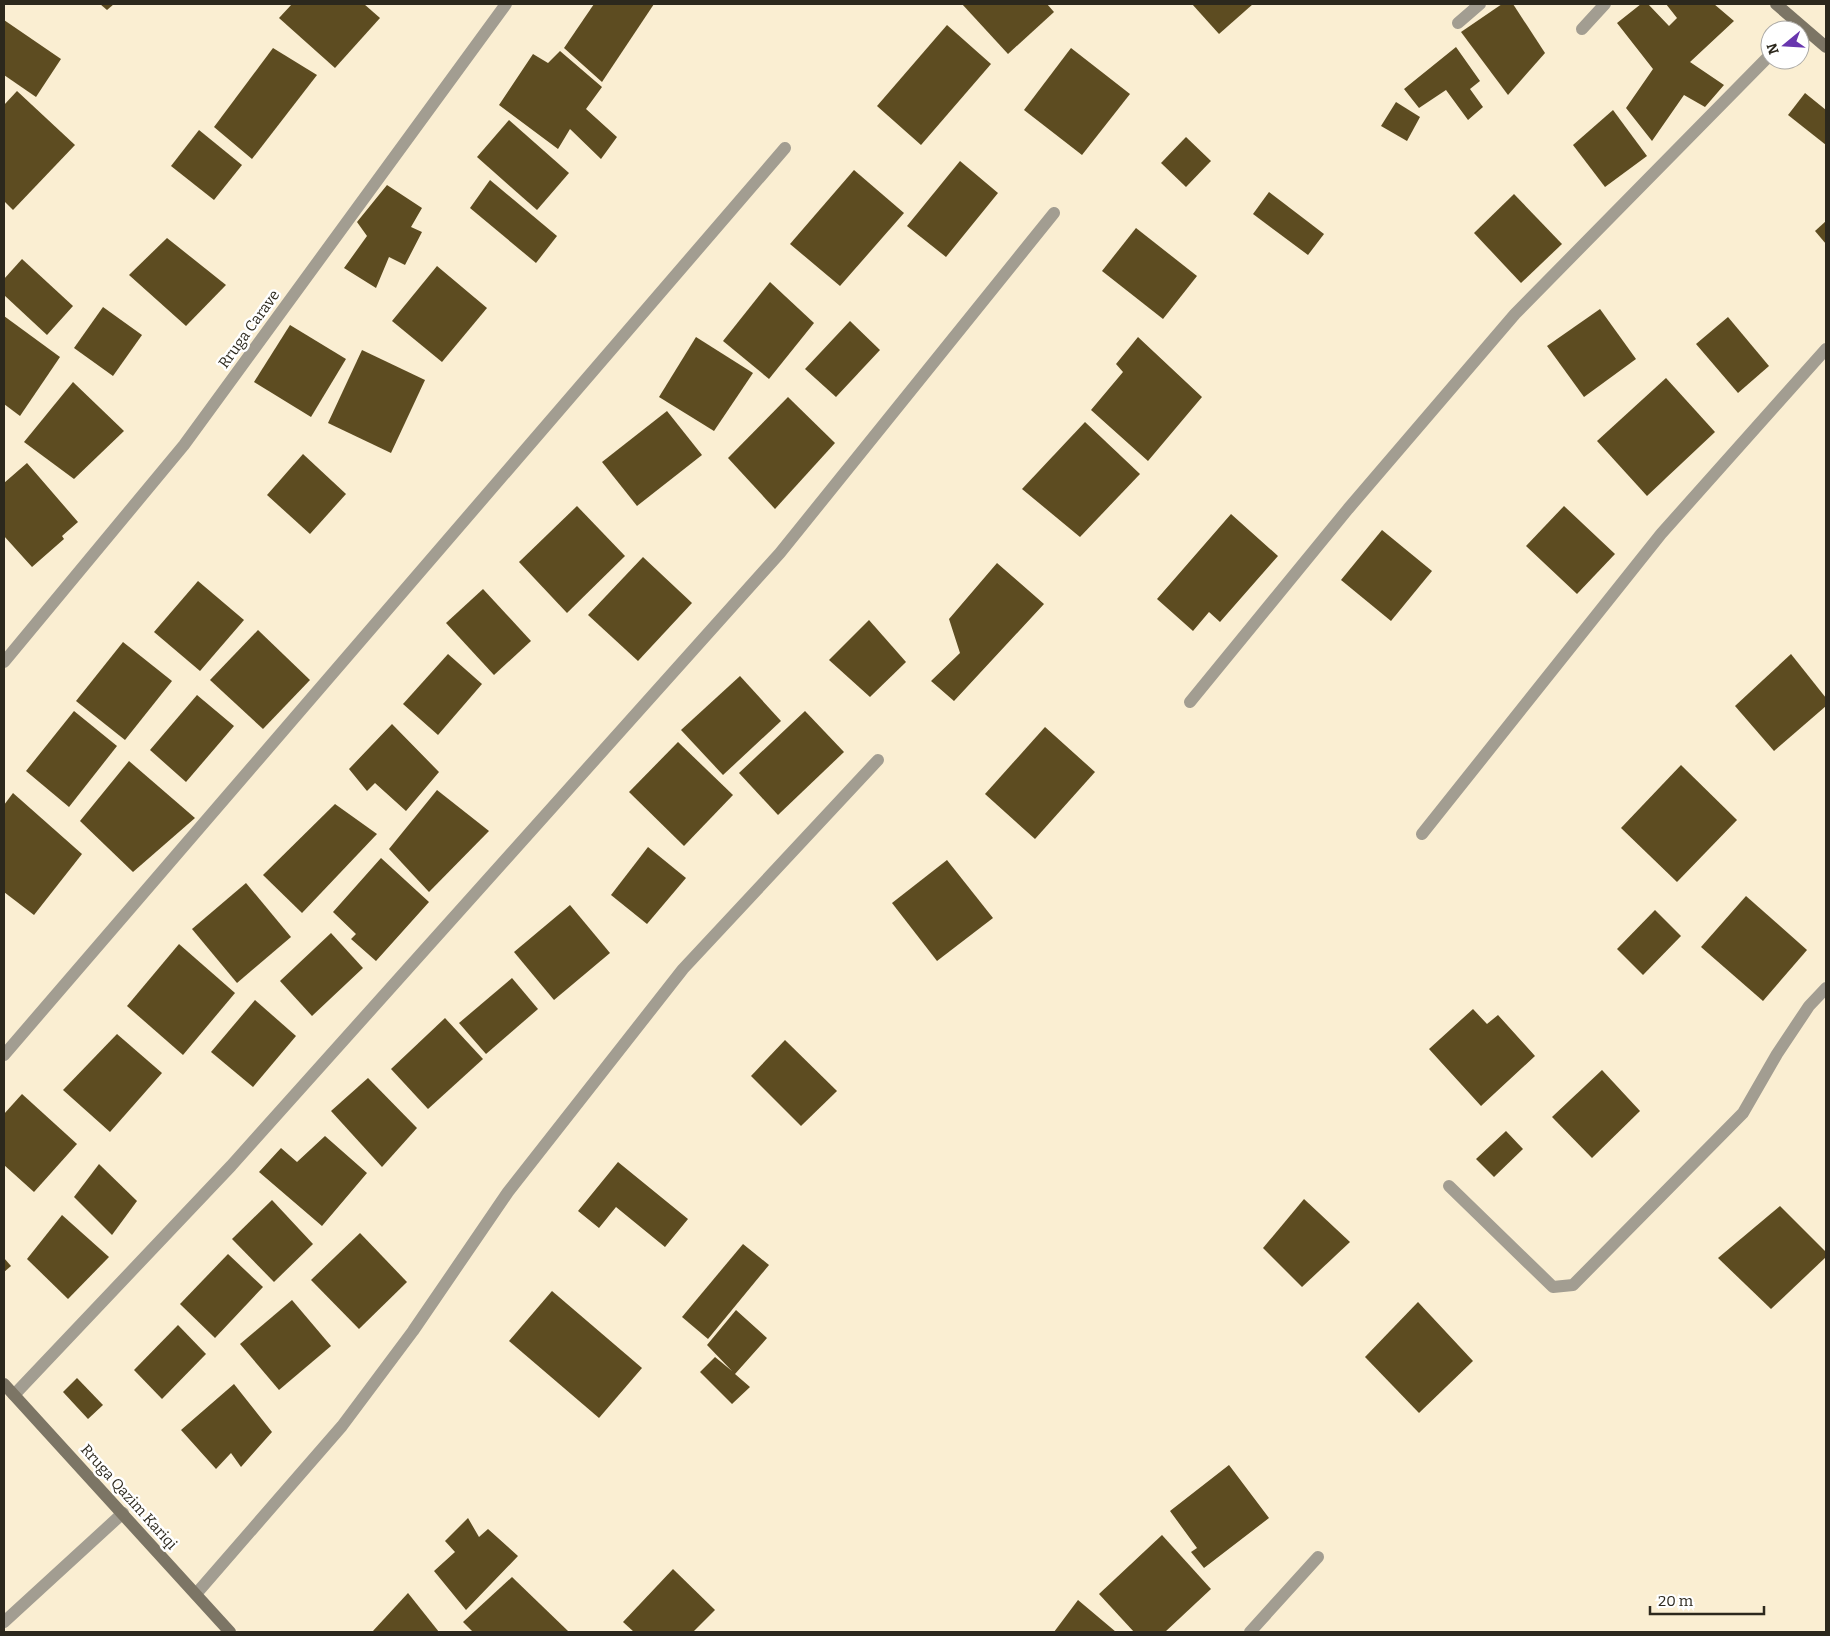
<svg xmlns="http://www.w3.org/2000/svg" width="1830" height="1636" font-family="Bitter,serif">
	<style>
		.building { fill: #5d4c21 }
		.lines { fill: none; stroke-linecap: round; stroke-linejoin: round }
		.lane { stroke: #a29d91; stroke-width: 12 }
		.street { stroke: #a29d91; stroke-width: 12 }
		.secondary { stroke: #7c7565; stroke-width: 12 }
		.labels { text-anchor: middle; stroke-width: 5; stroke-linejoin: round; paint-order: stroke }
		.street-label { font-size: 15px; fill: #2c281d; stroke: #fff }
	</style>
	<rect width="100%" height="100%" fill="#faeed2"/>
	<!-- building -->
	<g class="building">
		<polygon points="100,4 114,4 107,10"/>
		<polygon points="292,4 364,4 380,18 335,68 279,18"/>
		<polygon points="594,4 654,4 602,82 564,48"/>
		<polygon points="962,4 1047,4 1054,12 1008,54"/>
		<polygon points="1192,4 1253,4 1219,34"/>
		<polygon points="1502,4 1513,4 1545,53 1508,95 1461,32"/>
		<polygon points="1641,4 1648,4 1669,26 1677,18 1666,4 1714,4 1734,21 1690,62 1724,85 1705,107 1684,95 1652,141 1626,108 1653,69 1617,23"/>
		<polygon points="4,20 61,59 36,97 4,75"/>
		<polygon points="947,25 991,64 921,145 877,106"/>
		<polygon points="1456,47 1480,81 1470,89 1483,107 1468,120 1446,90 1419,108 1404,89"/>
		<polygon points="273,48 317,75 252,159 214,127"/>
		<polygon points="1071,48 1130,94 1082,155 1024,110"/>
		<polygon points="560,51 602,87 586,109 617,137 601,159 570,129 558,149 499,105 533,54 548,63"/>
		<polygon points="17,91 75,145 13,210 4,201 4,105"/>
		<polygon points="1805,93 1826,110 1826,145 1788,115"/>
		<polygon points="1396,102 1420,117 1407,141 1381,126"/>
		<polygon points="1613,110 1647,156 1605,187 1573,145"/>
		<polygon points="509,120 569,173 537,210 477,157"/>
		<polygon points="199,130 242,165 214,200 171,166"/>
		<polygon points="1186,137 1211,161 1186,187 1161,163"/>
		<polygon points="960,161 998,193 946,257 907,226"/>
		<polygon points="854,170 904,213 840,286 790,244"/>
		<polygon points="490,180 557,236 536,263 470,208"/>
		<polygon points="387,185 422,208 411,227 422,232 405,265 389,257 376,288 344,268 367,236 357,222"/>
		<polygon points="1269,192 1324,234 1308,255 1253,214"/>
		<polygon points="1514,194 1562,244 1521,283 1474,233"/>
		<polygon points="1826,221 1826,244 1815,231"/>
		<polygon points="1136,228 1197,276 1163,319 1102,271"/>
		<polygon points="167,238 226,285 186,326 129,275"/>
		<polygon points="22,259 73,306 47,335 4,295 4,279"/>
		<polygon points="437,266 487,308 442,362 392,321"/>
		<polygon points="770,282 814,323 769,379 723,341"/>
		<polygon points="103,307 142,335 113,376 74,348"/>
		<polygon points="1600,309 1636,359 1584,397 1547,346"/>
		<polygon points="4,316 60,357 20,416 4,404"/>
		<polygon points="1728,317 1769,366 1738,393 1696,344"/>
		<polygon points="850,321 880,350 836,397 805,369"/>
		<polygon points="290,325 346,359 311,417 254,382"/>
		<polygon points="696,337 753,373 714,431 659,397"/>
		<polygon points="1138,337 1202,397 1148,461 1091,410 1123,372 1116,364"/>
		<polygon points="362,350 425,380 391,453 328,423"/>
		<polygon points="1666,378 1715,432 1647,496 1597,441"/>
		<polygon points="73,382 124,431 74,479 24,442"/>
		<polygon points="788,397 835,443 775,509 728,458"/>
		<polygon points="667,411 702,455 637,506 602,462"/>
		<polygon points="1085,422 1140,474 1080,537 1022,489"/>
		<polygon points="303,454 346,494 310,534 267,495"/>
		<polygon points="27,463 78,522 62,536 64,539 32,567 4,536 4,483"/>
		<polygon points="577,506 625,556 567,613 519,562"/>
		<polygon points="1564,506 1615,554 1577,594 1526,546"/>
		<polygon points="1231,514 1278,556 1220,622 1209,612 1193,631 1157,599"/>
		<polygon points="1382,530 1432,571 1391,621 1341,580"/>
		<polygon points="643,557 692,603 638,661 588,615"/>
		<polygon points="997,563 1044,604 954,701 931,681 960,653 949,619"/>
		<polygon points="198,581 244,620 200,671 154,632"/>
		<polygon points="483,589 531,641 494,675 446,623"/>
		<polygon points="869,620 906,662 870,697 829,660"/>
		<polygon points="258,630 310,680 263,729 210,680"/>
		<polygon points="123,642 172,681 125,740 76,701"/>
		<polygon points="448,654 482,684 438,735 403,704"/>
		<polygon points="1791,654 1826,698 1826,706 1774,751 1735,706"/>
		<polygon points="740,676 781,721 723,775 681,730"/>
		<polygon points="197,695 234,726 186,782 150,750"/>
		<polygon points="74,711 117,746 69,807 26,771"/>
		<polygon points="805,711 844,752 778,815 739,773"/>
		<polygon points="392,724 439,772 406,811 375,783 367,791 349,769"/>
		<polygon points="1045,727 1095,772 1035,839 985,794"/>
		<polygon points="678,742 733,795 684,846 629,792"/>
		<polygon points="129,761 195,818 133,872 80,821"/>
		<polygon points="1681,765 1737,820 1677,882 1621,828"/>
		<polygon points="437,790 489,831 429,892 389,849"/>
		<polygon points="13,793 82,854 34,915 4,892 4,805"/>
		<polygon points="335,804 377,834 302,913 263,875"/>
		<polygon points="648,847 686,878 647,924 611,895"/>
		<polygon points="381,858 429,902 376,961 351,939 356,934 333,912"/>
		<polygon points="947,860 993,918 937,961 892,903"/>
		<polygon points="246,883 291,937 237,983 192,929"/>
		<polygon points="1746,896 1807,950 1763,1001 1701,947"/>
		<polygon points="570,905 610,953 554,1000 514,952"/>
		<polygon points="1655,910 1681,936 1643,975 1617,949"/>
		<polygon points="331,933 363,968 312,1016 280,981"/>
		<polygon points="179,944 235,993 183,1055 127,1006"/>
		<polygon points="512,978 538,1009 486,1054 459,1023"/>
		<polygon points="255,1000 296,1036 253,1087 211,1052"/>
		<polygon points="1473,1009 1487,1024 1498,1015 1535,1056 1481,1106 1429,1049"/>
		<polygon points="445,1018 483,1059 428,1109 391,1069"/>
		<polygon points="117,1034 162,1073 110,1132 63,1090"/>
		<polygon points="785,1040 837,1091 801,1126 751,1076"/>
		<polygon points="1602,1070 1640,1111 1592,1158 1552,1117"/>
		<polygon points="368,1078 417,1128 382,1167 331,1111"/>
		<polygon points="22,1094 77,1144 34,1192 4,1165 4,1114"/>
		<polygon points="1506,1131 1523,1149 1494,1177 1476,1159"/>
		<polygon points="325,1136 367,1173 322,1226 259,1172 281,1148 297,1162"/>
		<polygon points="618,1162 688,1219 665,1247 616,1207 599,1228 578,1211"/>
		<polygon points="99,1164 137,1201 112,1235 74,1197"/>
		<polygon points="1304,1199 1350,1242 1302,1287 1263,1248"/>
		<polygon points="272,1200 313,1244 274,1282 232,1239"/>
		<polygon points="1780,1206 1826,1252 1826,1257 1771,1309 1718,1258"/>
		<polygon points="62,1215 109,1257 68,1299 27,1259"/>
		<polygon points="360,1233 407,1282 359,1329 311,1280"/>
		<polygon points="743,1244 769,1265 708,1339 682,1317"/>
		<polygon points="228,1254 263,1287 215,1338 180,1304"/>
		<polygon points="4,1258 11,1266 4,1272"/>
		<polygon points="552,1291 642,1368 599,1418 509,1341"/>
		<polygon points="292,1300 331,1346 279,1390 240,1344"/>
		<polygon points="1418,1302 1473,1361 1419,1413 1365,1357"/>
		<polygon points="736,1310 767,1338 735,1374 750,1387 732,1404 700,1372 715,1357 732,1371 707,1345"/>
		<polygon points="178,1325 206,1354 162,1399 134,1370"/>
		<polygon points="77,1378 103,1405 88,1419 63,1392"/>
		<polygon points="234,1384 272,1432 241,1467 231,1453 216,1469 181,1430"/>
		<polygon points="1229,1465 1269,1518 1204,1568 1191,1552 1197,1548 1170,1511"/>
		<polygon points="468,1518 479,1537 488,1529 518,1556 466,1610 434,1571 455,1552 445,1541"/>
		<polygon points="1162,1535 1211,1589 1165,1632 1134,1632 1099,1594"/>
		<polygon points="673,1569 715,1610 693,1632 634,1632 623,1622"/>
		<polygon points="512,1577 568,1631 567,1632 473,1632 463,1622"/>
		<polygon points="408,1593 439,1632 372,1632"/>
		<polygon points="1078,1600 1116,1632 1054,1632"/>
	</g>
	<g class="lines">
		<!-- lane -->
		<polyline class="lane" points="1582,29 1605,4"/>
		<!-- street -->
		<g class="street">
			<polyline points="1458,23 1480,4"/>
			<polyline points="4,662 184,445 506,4"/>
			<polyline points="1190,702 1348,509 1515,314 1770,55"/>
			<polyline points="1422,834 1661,534 1826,349"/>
			<polyline points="4,1055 785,148"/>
			<polyline points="1449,1186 1553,1287 1573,1285 1743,1113 1777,1054 1809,1006 1826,988"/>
			<polyline points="14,1395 231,1166 780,553 1054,213"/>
			<polyline points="196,1594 342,1426 413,1331 508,1192 683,969 878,760"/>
			<polyline points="4,1622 123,1513"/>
			<polyline points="1250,1632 1318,1557"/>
		</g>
		<!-- secondary -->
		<g class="secondary">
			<polyline points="1776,4 1826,47"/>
			<polyline points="4,1384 230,1632"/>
		</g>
	</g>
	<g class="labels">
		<!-- street labels -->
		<g class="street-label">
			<text transform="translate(249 329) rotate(-54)" y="5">Rruga Carave</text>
			<text transform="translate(129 1497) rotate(48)" y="5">Rruga Qazim Kariqi</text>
		</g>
	</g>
	<!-- border -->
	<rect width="1830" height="1636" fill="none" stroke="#2c281d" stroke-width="10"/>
	<!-- north arrow -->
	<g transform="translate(1785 45) rotate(252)"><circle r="24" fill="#ffffff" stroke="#aba9a5"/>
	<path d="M0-4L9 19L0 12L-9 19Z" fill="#6836ae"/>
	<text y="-8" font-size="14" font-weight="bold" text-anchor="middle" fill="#2c281d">N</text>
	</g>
	<!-- scale -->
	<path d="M1650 1606v8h114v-8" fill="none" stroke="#2c281d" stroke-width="2.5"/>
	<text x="1658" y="1606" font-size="15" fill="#2c281d" stroke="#ffffff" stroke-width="4" paint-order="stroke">20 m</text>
</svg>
